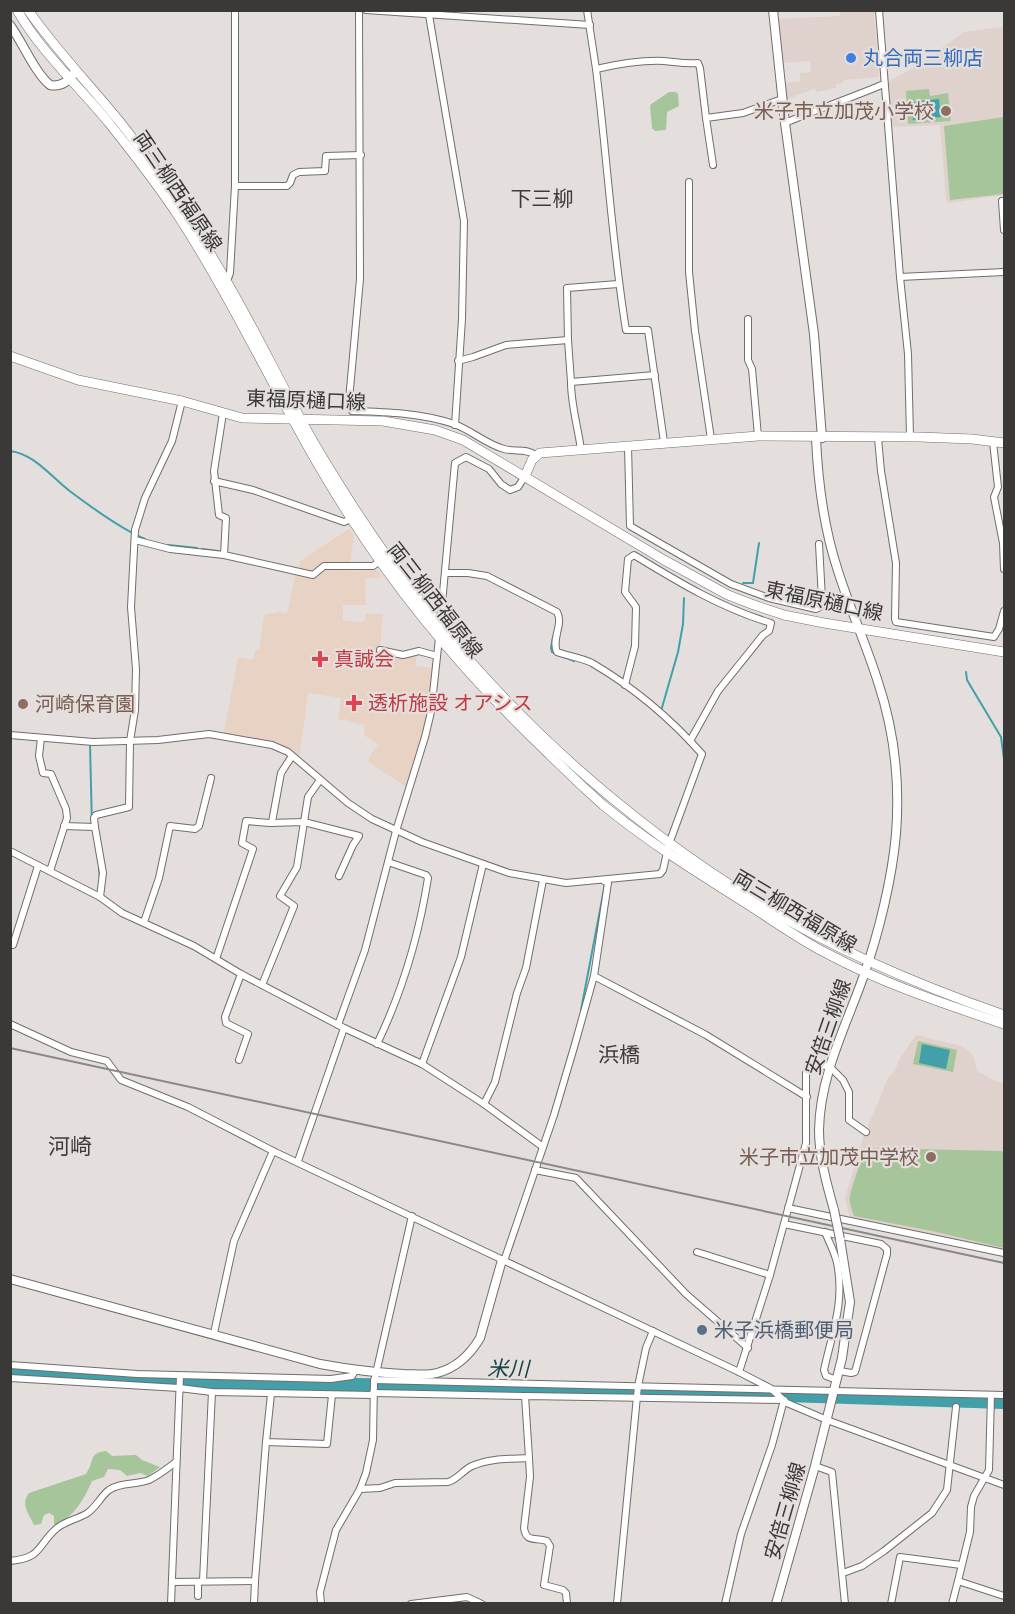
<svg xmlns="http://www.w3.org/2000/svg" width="1015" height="1614" font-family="'DM Sans','Noto Sans JP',sans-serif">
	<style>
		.built { fill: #dfd1cc }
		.medical { fill: #e7d2c4 }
		.green { fill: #a6c59b }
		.water { fill: #43a0a8 }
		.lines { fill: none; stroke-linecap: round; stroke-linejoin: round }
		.stream { stroke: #43a0a8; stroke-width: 2 }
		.river { stroke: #43a0a8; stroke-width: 14 }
		.minor-casing { stroke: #726d6b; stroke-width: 8 }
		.tertiary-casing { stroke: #726d6b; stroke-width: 10 }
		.secondary-casing { stroke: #726d6b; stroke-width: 10 }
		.minor { stroke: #fff; stroke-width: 6 }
		.tertiary { stroke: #fff; stroke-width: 8 }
		.secondary { stroke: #fff; stroke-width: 9 }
		.rail { stroke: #8b8886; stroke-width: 2 }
		.tertiary-bridge-casing { stroke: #726d6b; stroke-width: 10; stroke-linecap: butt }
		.tertiary-bridge { stroke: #fff; stroke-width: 8 }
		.shop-dot { fill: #3f7fe0; stroke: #e4dfdd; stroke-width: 2 }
		.education-dot { fill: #8d6e63; stroke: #e4dfdd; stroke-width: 2 }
		.health-dot { fill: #e0444e; stroke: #e4dfdd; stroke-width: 2 }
		.service-dot { fill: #5c6f8a; stroke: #e4dfdd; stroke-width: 2 }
		.labels { text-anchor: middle; stroke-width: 4.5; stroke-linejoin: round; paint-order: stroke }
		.shop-label { font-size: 20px; fill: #366cbe; stroke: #e4dfdd; text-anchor: start }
		.education-label { font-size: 20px; fill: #785e54; stroke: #e4dfdd; text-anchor: end }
		.street-label { font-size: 20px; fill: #3b3938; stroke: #e4dfdd }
		.health-label { font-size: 20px; fill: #be3a42; stroke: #e4dfdd; text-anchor: start }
		.service-label { font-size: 20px; fill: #4e5e75; stroke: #e4dfdd; text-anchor: start }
		.neighbourhood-label { font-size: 21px; fill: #3f3b39; stroke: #e4dfdd }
		.water-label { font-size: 21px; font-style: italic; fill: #194447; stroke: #e4dfdd }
		.quarter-label { font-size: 22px; fill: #3f3b39; stroke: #e4dfdd }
	</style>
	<rect width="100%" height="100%" fill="#e4dfdd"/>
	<!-- built -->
	<g class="built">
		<polygon points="840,11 877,11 877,13 874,14 879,77 844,80 843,83 836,84 836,88 816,92 815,88 786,100 785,83 800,81 800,73 811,72 810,61 782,63 778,19 840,16"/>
		<polygon points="1004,27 1004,195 949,203 946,200 940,125 889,127 887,98 889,92 888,82 920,64 964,32"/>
		<polygon points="916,1035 961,1046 969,1051 974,1057 977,1071 998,1082 1004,1083 1004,1250 850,1218 845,1198 863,1138 888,1078 895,1071 899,1060"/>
	</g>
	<!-- medical -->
	<polygon class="medical" points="349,529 354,536 349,571 377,570 383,577 365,579 366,605 343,605 343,621 364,622 366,614 383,614 379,657 393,661 394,656 402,658 417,655 415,666 433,668 428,713 407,787 368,762 371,754 378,744 364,735 365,725 338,719 341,698 308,693 299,760 292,753 225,734 224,732 238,657 253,660 255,650 259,650 264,615 279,612 287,614 296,572 298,573 300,561"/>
	<!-- green -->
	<g class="green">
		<polygon points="929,89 930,96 948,93 951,121 908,124 906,91"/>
		<polygon points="669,92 676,92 678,94 679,106 667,112 666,130 655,131 652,128 650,105"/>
		<polygon points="1004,117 1004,194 950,200 944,126"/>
		<polygon points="918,1041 957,1050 953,1072 913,1064"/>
		<path d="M874,1148L1002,1151L1004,1153V1248L932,1231L854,1216C853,1212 850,1206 850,1202C848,1194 861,1163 864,1152Z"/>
		<path d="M106,1451L112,1456L136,1455L142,1460L160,1467L148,1476L140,1473L127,1476L120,1470L108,1469L104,1477L92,1481C83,1501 75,1515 56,1525L54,1524V1516L49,1513L44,1515L41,1524L34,1525C29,1513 20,1505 29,1493L86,1474C95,1461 88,1453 106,1451Z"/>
	</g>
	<!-- water -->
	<g class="water">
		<polygon points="939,99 941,117 913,120 912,102"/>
		<polygon points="922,1044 950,1050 946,1069 919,1063"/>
	</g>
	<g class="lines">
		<!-- stream -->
		<g class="stream">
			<path d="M10,451C35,454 52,478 71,492C91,507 123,530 145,539"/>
			<polyline points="168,545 197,548"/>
			<polyline points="202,549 218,551"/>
			<polyline points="743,583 753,583 759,543"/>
			<polyline points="553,637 551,648 552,652 574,661"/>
			<polyline points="966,672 967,680 1001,737 1004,759"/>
			<polyline points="661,711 678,652 683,624 684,598"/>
			<polyline points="90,744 92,827"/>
			<polyline points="99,868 100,880"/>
			<polyline points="581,1010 605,884"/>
		</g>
		<!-- river -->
		<polyline class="river" points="10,1371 49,1375 203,1382 666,1391 1004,1402"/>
		<!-- minor casing -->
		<g class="minor-casing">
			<g id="minor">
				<path d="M359,10L360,279L349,400L352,411C387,412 421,413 454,424C471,430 486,444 504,449C514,452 527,448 535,455"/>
				<polyline points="366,10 590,25"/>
				<path d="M587,10L596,69C618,64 641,60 664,61C676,62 685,64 698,63L700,68L706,118"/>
				<polyline points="879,10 900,277 1004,272"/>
				<polyline points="429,15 464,221 462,319 455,425"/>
				<path d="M596,69C607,156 612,244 626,330H648L664,442"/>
				<path d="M785,123C818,109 851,98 884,84"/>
				<polyline points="713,165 706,118 743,113 782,99"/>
				<polyline points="689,182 689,272 695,331 711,439"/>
				<polyline points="235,186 287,186 290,183 293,175 299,172 325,171 326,156 361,155"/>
				<polyline points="1002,201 1004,230"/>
				<polyline points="900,277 908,354 910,437"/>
				<polyline points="227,281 230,273 235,186 235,10"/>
				<polyline points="748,319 748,360 752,369 758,436"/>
				<polyline points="568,340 567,288 618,284"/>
				<polyline points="458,361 473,357 506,345 568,340 571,382 655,375"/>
				<path d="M571,382C571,405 578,427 581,450"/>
				<polyline points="878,438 881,471 896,563 895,619 896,622 994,637 999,629 1004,611"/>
				<polyline points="993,442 998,487 994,497 1003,543 1004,569"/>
				<polyline points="628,446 630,526 731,584 769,598 816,609 820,607 822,599 819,544"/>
				<polyline points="214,481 253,490 344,522 351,519"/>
				<polyline points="135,540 170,549 224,555 226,518 219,515 214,471 223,413"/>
				<polyline points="224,555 313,575 324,566 373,566 380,561"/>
				<polyline points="440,625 455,463 466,457 489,469 501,484 510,490 518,487 525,476"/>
				<polyline points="380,650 403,655 419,651 437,656"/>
				<path d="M625,685L635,646L636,607L625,592L628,559L634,555C678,582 721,608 771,623L769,631L763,635L718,691L690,741"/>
				<path d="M10,735L93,742L158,740L209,734L272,745L288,752L348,803L372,819L422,842L509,873L566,883L660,874L663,870L669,844L702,754C671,719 633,687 592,663C582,658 568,656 557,652C551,639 564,624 557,612L487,576L468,573H445"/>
				<polyline points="41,738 39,756 43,773 51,774 66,809 67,818 50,871"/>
				<polyline points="320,780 308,797 304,822 359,836 353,845 339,876"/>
				<polyline points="272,822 281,773 292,756"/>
				<polyline points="64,826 95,827 103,873 100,897"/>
				<polyline points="95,827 94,818 96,815 129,807 130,741 135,710 136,669 131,607 135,530 145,498 172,441 182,401"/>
				<polyline points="10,851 100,897 122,913 194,946 241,974 344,1028 422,1064 484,1104 543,1147"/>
				<polyline points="144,922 159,878 170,826 195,829 199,826 211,778"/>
				<polyline points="10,944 13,945 38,866"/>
				<polyline points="216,959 252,852 253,849 242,843 246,821 270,823 304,822 297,867 280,896 294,906 262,985"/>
				<polyline points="594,976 706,1035 807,1097"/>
				<polyline points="10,1024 71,1052 107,1061 121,1080 188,1107 273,1151 739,1372 770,1388 787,1403 827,1420 1004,1485"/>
				<polyline points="338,1025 365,950 396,831 425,737 431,712 439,638"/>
				<path d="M377,1044C402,992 419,935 428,878L426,875L388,862"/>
				<polyline points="239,1060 248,1034 226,1023 225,1017 241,974"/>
				<polyline points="422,1064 461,957 483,864"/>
				<polyline points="484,1104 495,1082 517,993 526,968 543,880"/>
				<polyline points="298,1161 344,1028"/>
				<polyline points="535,1170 576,1178 686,1294 748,1348"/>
				<polyline points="788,1208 1004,1253"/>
				<polyline points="784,1224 881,1244 887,1249 887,1254 855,1372 851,1373 840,1371"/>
				<path d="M825,1232C829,1242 835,1253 837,1263C845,1302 832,1333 824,1370L826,1376L837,1380"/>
				<polyline points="697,1252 770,1275"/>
				<polyline points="504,1261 554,1115 575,1044 594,976 608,883 604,881"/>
				<polyline points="214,1333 234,1241 273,1151"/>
				<polyline points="10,1365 137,1374 331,1379 352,1376 355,1371"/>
				<path d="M739,1372L770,1275L806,1143V1073C811,1063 819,1066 829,1066L843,1080L849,1092V1120L866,1132"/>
				<polyline points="10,1378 179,1388 212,1392 373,1395"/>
				<polyline points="374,1380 1004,1395"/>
				<polyline points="373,1393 525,1396"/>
				<polyline points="271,1394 266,1442 327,1444 332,1395"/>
				<polyline points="529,1458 525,1396 784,1400 772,1445 741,1534 725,1604"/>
				<polyline points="815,1466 832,1472 845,1604"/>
				<path d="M360,1489L380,1488L395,1483L448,1482C458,1479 463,1470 472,1466C490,1458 510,1459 529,1458L530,1477L524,1528C526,1543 536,1537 547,1541L550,1546L544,1585L563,1590L566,1593L567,1604"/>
				<path d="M10,1561C43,1558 37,1545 57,1528C66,1521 77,1519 86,1514C96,1508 100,1497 109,1490C120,1482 136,1485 149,1480C158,1476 168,1468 176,1462"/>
				<polyline points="843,1573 862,1566 884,1551 932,1513 947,1490 956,1407"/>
				<polyline points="203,1581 212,1392"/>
				<polyline points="958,1581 970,1532 971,1507 974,1496 989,1470 991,1395"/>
				<polyline points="172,1582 255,1581 266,1442"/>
				<polyline points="198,1582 198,1596"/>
				<polyline points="171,1604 180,1376"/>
				<polyline points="254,1604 255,1581"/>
				<polyline points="321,1604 320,1592 336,1530 360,1489 366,1473 373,1440 374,1382 412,1216"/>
				<polyline points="411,1604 467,1597 482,1604"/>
				<polyline points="617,1604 638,1386 646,1348 653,1331"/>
				<polyline points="891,1604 900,1557 961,1565"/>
				<polyline points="952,1604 958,1581 1004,1596"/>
			</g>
		</g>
		<!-- tertiary casing -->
		<g class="tertiary-casing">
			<g id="tertiary">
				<polyline points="773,10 785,123 814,334 822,438"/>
				<path d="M10,25C23,43 35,73 50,85C60,87 68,82 74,73"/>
				<path d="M816,438C818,483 824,529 838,571C850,609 866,644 878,682C894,730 900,783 896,834C892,879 879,932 864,975C846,1026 820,1075 819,1130C819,1157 827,1185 834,1210"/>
				<path d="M10,1279L320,1364C348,1369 375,1373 404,1374C415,1374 427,1376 437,1373C456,1368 470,1355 480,1338L502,1260"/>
				<polyline points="776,1604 815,1466 842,1358 850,1302 840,1239"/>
			</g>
		</g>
		<!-- secondary casing -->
		<g class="secondary-casing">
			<g id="secondary">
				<path d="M17,10C41,52 79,86 109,123C133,153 158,185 179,217C241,313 287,419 349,515C405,603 474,683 550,755C567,772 585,789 603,805C648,842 698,873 747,904C774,921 800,940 828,954C884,984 945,1004 1004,1024"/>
				<path d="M28,10C56,50 90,85 120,122C152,162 179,204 206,247C241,302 269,361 300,418C317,450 336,480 356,511C460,671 598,805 762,905C837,951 921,986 1004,1015"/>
				<polyline points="10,356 78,380 182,401 242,418 383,421 435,430 463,440 664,560 728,595 754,605 784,615 824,623 1004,652"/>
				<polyline points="525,476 532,460 540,453 758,436 919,437 972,439 1004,443"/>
			</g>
		</g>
		<!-- minor -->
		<use href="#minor" class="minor"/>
		<!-- tertiary -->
		<use href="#tertiary" class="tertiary"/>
		<!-- secondary -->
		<use href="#secondary" class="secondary"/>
		<!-- rail -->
		<polyline class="rail" points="10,1048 1004,1263"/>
		<!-- tertiary-bridge casing -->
		<g class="tertiary-bridge-casing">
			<polyline id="tertiary-bridge" points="834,1210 840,1239"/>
		</g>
		<!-- tertiary-bridge -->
		<use href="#tertiary-bridge" class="tertiary-bridge"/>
	</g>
	<!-- markers -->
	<circle class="shop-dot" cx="851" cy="58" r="6"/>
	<g class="education-dot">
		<circle cx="946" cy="111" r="6"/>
		<circle cx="23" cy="704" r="6"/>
		<circle cx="931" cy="1157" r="6"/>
	</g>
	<g class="health-dot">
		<path d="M317 650h6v6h6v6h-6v6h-6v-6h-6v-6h6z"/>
		<path d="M351 694h6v6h6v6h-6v6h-6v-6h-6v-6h6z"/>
	</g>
	<circle class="service-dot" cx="702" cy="1330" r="6"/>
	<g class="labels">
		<!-- shop labels -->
		<g class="shop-label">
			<text x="863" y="65">丸合両三柳店</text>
		</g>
		<!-- education labels -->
		<g class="education-label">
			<text x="934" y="118">米子市立加茂小学校</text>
			<text x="35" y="711" text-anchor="start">河崎保育園</text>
			<text x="919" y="1164">米子市立加茂中学校</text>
		</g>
		<!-- street labels -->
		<g class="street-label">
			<text transform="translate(178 191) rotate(56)" y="7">両三柳西福原線</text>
			<text transform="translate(306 400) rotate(2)" y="7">東福原樋口線</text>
			<text transform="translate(435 600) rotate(52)" y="7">両三柳西福原線</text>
			<text transform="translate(824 601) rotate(12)" y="7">東福原樋口線</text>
			<text transform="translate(795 911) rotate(31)" y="7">両三柳西福原線</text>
			<text transform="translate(828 1027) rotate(-71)" y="7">安倍三柳線</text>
			<text transform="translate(785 1511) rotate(-74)" y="7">安倍三柳線</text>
		</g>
		<!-- health labels -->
		<g class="health-label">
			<text x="334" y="666">真誠会</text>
			<text x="368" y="710">透析施設 オアシス</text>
		</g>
		<!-- service labels -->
		<g class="service-label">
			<text x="714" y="1337">米子浜橋郵便局</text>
		</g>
		<!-- neighbourhood labels -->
		<g class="neighbourhood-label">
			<text x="542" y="206">下三柳</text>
			<text x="619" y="1062">浜橋</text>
		</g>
		<!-- water labels -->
		<g class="water-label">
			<text transform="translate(508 1369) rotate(1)" y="7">米川</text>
		</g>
		<!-- quarter labels -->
		<g class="quarter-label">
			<text x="70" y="1154">河崎</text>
		</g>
	</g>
	<!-- border -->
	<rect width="1015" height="1614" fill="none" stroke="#3b3938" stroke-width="24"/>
</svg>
